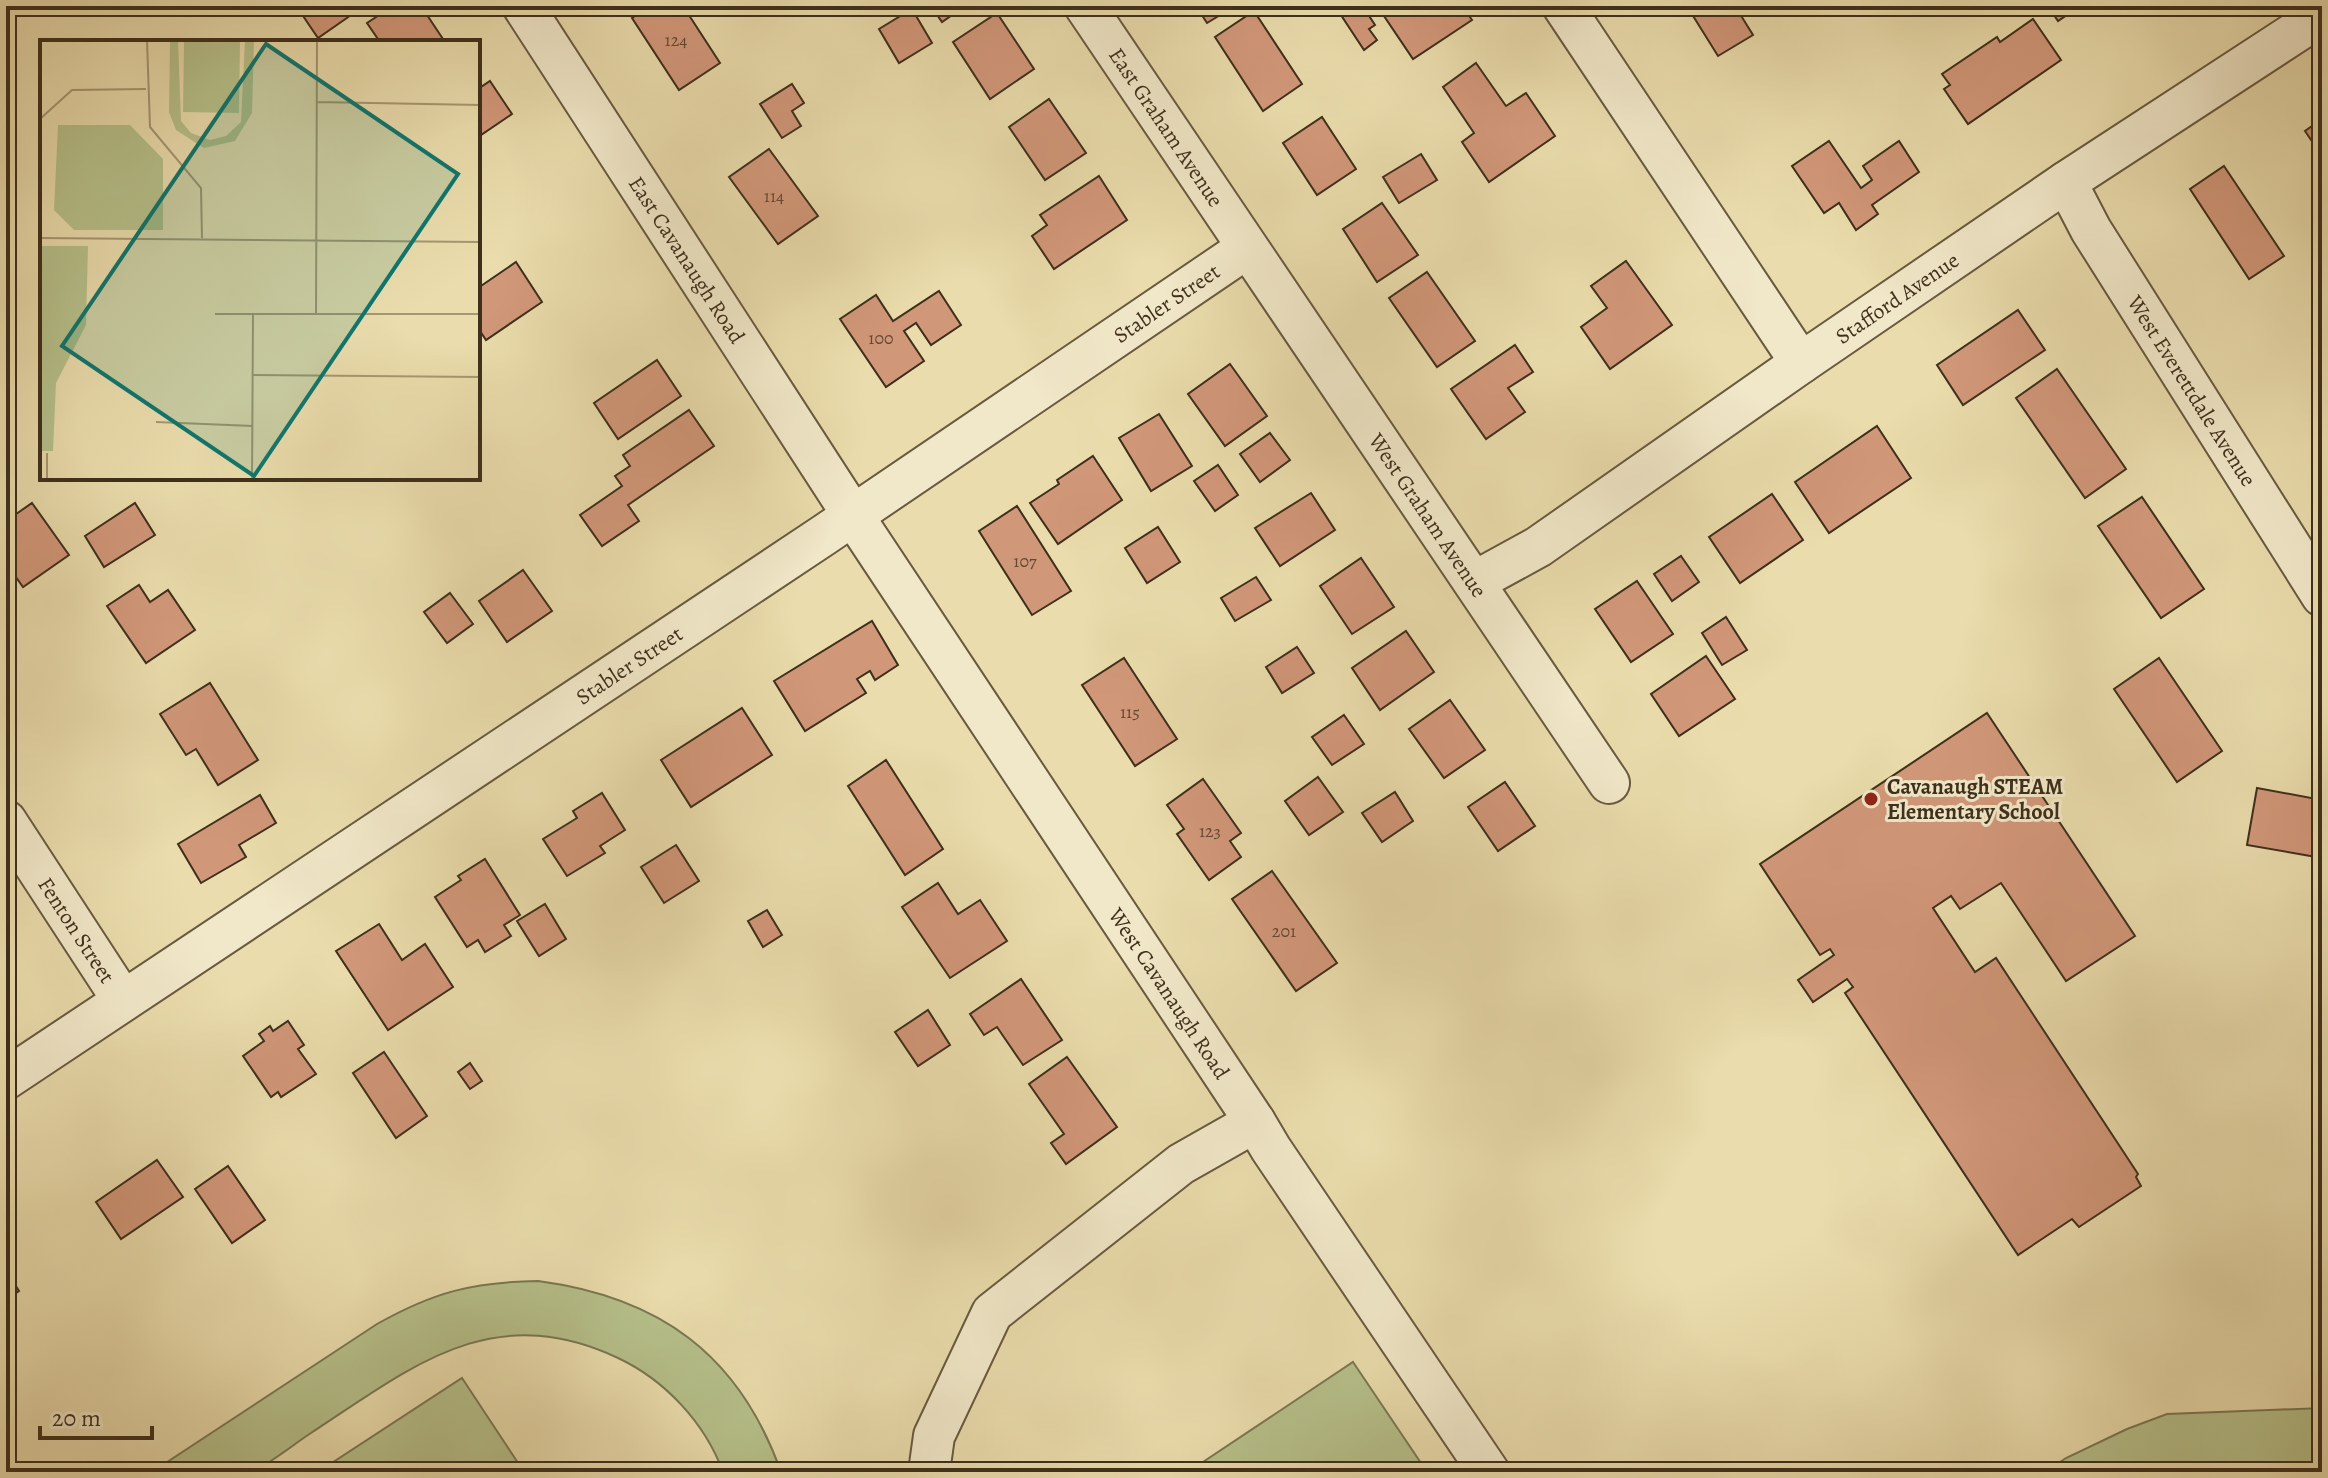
<svg xmlns="http://www.w3.org/2000/svg" width="2328" height="1478" font-family="Alegreya,serif">
	<style>
		.green { fill: #b6c08a; stroke: #7a7852; stroke-width: 2 }
		.building { fill: #d19779; stroke: #3e2f1b; stroke-width: 2 }
		.lines { fill: none; stroke-linecap: round; stroke-linejoin: round }
		.minor-casing { stroke: #695a3f; stroke-width: 44 }
		.minor { stroke: #f1e8c9; stroke-width: 40 }
		.poi-dot { fill: #8f2418; stroke: #f1e8c9; stroke-width: 3 }
		.labels { text-anchor: middle; stroke-width: 6; stroke-linejoin: round; paint-order: stroke }
		.number-label { font-size: 18px; fill: #634932 }
		.street-label { font-size: 22px; fill: #3e2f1b; stroke: #f1e8c9 }
		.poi-label { font-size: 22px; font-weight: bold; fill: #3e2f1b; stroke: #f1e8c9; text-anchor: start }
		.inset-road { fill: none; stroke: #a59772; stroke-width: 2 }
		.view { fill: #0f766e; fill-opacity: 0.15; stroke: #0f766e; stroke-width: 4 }
		.inset-edge { fill: none; stroke: #3e2f1b; stroke-width: 4 }
	</style>
	<rect width="100%" height="100%" fill="#eadcac"/>
	<filter id="stains"><feTurbulence type="fractalNoise" baseFrequency=".0025" numOctaves="4"/><feColorMatrix values="0 0 0 0 .2 0 0 0 0 .09 0 0 0 0 .02 0 0 0 .5 -.17"/></filter>
	<radialGradient id="worn" r=".72"><stop offset=".6" stop-color="#630" stop-opacity="0"/><stop offset="1" stop-color="#630" stop-opacity=".3"/></radialGradient>
	<!-- green -->
	<g class="green">
		<path d="M538,1281C659,1297 739,1354 781,1472H723C705,1423 665,1380 618,1358C492,1299 413,1366 311,1433C298,1441 262,1470 250,1472C240,1474 229,1472 219,1472C197,1472 174,1472 152,1472L377,1324C434,1292 473,1282 538,1281Z"/>
		<polygon points="1353,1362 1427,1472 1188,1472"/>
		<polygon points="462,1378 524,1472 318,1472"/>
		<polygon points="2322,1408 2322,1472 2045,1472 2066,1458 2127,1429 2167,1414"/>
	</g>
	<!-- building -->
	<g class="building">
		<polygon points="304,6 350,6 354,13 318,38 299,10"/>
		<polygon points="393,6 421,6 445,42 380,42 367,23"/>
		<polygon points="650,6 683,6 720,63 679,90 632,18"/>
		<polygon points="931,6 965,6 942,22"/>
		<polygon points="1196,6 1235,6 1207,23"/>
		<polygon points="1335,6 1367,6 1364,8 1375,25 1369,29 1377,40 1364,50"/>
		<polygon points="1387,6 1462,6 1472,20 1413,59 1380,10"/>
		<polygon points="1735,6 1753,35 1718,56 1690,11 1697,6"/>
		<polygon points="2048,6 2080,6 2058,21"/>
		<polygon points="912,9 932,43 899,63 879,29"/>
		<polygon points="1254,11 1302,84 1263,111 1215,37"/>
		<polygon points="997,13 1034,69 990,99 953,42"/>
		<polygon points="2033,19 2061,60 1968,124 1944,89 1950,85 1942,74 1997,37 2000,42"/>
		<polygon points="1476,63 1506,106 1526,93 1555,136 1489,182 1462,142 1474,133 1443,87"/>
		<polygon points="490,81 512,114 478,137 478,89"/>
		<polygon points="792,84 804,103 792,111 801,126 782,138 760,104"/>
		<polygon points="1049,99 1086,153 1045,180 1009,127"/>
		<polygon points="1322,117 1356,169 1317,195 1283,143"/>
		<polygon points="2322,119 2322,156 2305,131"/>
		<polygon points="1829,141 1861,188 1872,180 1863,166 1899,141 1919,172 1872,205 1878,214 1856,230 1839,203 1824,213 1792,166"/>
		<polygon points="769,149 818,216 778,244 729,177"/>
		<polygon points="1421,154 1437,180 1399,203 1383,177"/>
		<polygon points="2224,166 2284,256 2249,279 2190,189"/>
		<polygon points="1099,176 1127,220 1054,269 1032,236 1047,225 1040,215"/>
		<polygon points="1382,203 1418,255 1377,282 1343,229"/>
		<polygon points="1626,261 1672,325 1610,369 1581,327 1607,308 1591,286"/>
		<polygon points="516,262 542,302 486,340 478,328 478,288"/>
		<polygon points="1427,272 1475,341 1437,367 1389,298"/>
		<polygon points="939,291 961,325 931,345 916,323 904,331 924,361 886,387 840,319 876,295 893,321"/>
		<polygon points="2018,310 2045,350 1963,405 1937,365"/>
		<polygon points="1515,345 1533,372 1508,388 1525,412 1486,439 1451,389"/>
		<polygon points="657,360 681,396 618,439 594,403"/>
		<polygon points="1230,364 1267,416 1225,446 1188,394"/>
		<polygon points="2057,369 2126,469 2085,498 2016,398"/>
		<polygon points="689,410 714,446 628,505 639,521 602,546 580,515 622,486 615,476 630,466 623,455"/>
		<polygon points="1159,414 1192,466 1151,491 1119,438"/>
		<polygon points="1877,426 1911,478 1829,533 1795,482"/>
		<polygon points="1270,433 1290,460 1260,482 1240,454"/>
		<polygon points="1093,456 1122,500 1058,544 1030,503 1059,484 1057,480"/>
		<polygon points="1218,465 1238,495 1215,511 1194,481"/>
		<polygon points="1311,493 1335,530 1280,566 1255,528"/>
		<polygon points="1772,494 1803,540 1740,583 1709,537"/>
		<polygon points="2142,497 2204,589 2161,618 2098,526"/>
		<polygon points="32,503 69,555 23,587 6,563 6,521"/>
		<polygon points="135,503 155,535 104,567 85,536"/>
		<polygon points="1017,506 1071,591 1032,615 979,531"/>
		<polygon points="1158,527 1180,562 1147,583 1125,548"/>
		<polygon points="1681,556 1699,582 1672,601 1654,574"/>
		<polygon points="1361,558 1394,607 1352,634 1320,586"/>
		<polygon points="523,570 552,611 507,642 479,601"/>
		<polygon points="1256,577 1271,600 1235,621 1221,598"/>
		<polygon points="1637,581 1673,634 1631,662 1595,609"/>
		<polygon points="139,585 150,602 168,590 195,630 146,663 107,606"/>
		<polygon points="450,593 473,624 447,643 424,612"/>
		<polygon points="1726,617 1747,650 1722,665 1702,633"/>
		<polygon points="872,621 898,665 875,680 870,671 857,679 866,693 805,731 774,681"/>
		<polygon points="1406,631 1434,672 1380,710 1352,668"/>
		<polygon points="1297,647 1314,673 1282,693 1266,667"/>
		<polygon points="1706,656 1735,699 1679,736 1651,694"/>
		<polygon points="1124,658 1177,739 1135,766 1082,685"/>
		<polygon points="2159,658 2222,751 2177,782 2114,689"/>
		<polygon points="210,683 258,760 218,785 196,749 186,755 160,714"/>
		<polygon points="1450,700 1485,750 1444,778 1409,729"/>
		<polygon points="742,708 772,755 691,807 661,760"/>
		<polygon points="1987,713 2135,936 2066,981 2001,883 1960,909 1951,896 1933,908 1975,972 1996,958 2138,1174 2136,1177 2141,1186 2079,1227 2072,1219 2018,1255 1845,993 1853,987 1847,979 1813,1002 1798,980 1834,955 1830,949 1820,955 1760,864"/>
		<polygon points="1344,715 1364,744 1332,765 1312,737"/>
		<polygon points="886,760 943,849 905,875 848,786"/>
		<polygon points="1318,777 1343,812 1309,835 1285,801"/>
		<polygon points="1203,779 1241,833 1230,841 1241,857 1209,880 1177,834 1184,829 1167,805"/>
		<polygon points="1505,782 1535,826 1498,851 1468,807"/>
		<polygon points="2257,788 2322,800 2322,858 2247,845"/>
		<polygon points="1395,792 1413,821 1382,842 1362,813"/>
		<polygon points="602,793 625,830 600,846 605,853 567,876 543,839 577,818 573,811"/>
		<polygon points="260,795 276,823 239,845 246,857 201,883 178,844"/>
		<polygon points="676,845 699,881 664,903 641,867"/>
		<polygon points="485,859 520,915 504,925 511,936 485,952 478,940 467,947 435,897 461,880 458,876"/>
		<polygon points="1272,871 1337,963 1296,991 1232,899"/>
		<polygon points="938,883 958,914 980,900 1007,941 950,978 902,907"/>
		<polygon points="545,904 566,939 539,956 517,921"/>
		<polygon points="767,910 782,935 763,947 748,921"/>
		<polygon points="379,924 402,960 425,944 453,987 388,1030 336,951"/>
		<polygon points="1021,979 1062,1040 1023,1065 997,1027 984,1035 970,1014"/>
		<polygon points="928,1010 950,1045 918,1066 895,1032"/>
		<polygon points="288,1021 304,1045 298,1049 316,1074 281,1097 278,1092 271,1097 243,1056 264,1041 259,1034 270,1026 273,1031"/>
		<polygon points="384,1052 427,1116 396,1138 353,1073"/>
		<polygon points="1067,1057 1117,1127 1066,1164 1051,1143 1064,1134 1029,1084"/>
		<polygon points="470,1063 482,1081 470,1089 458,1072"/>
		<polygon points="157,1160 183,1197 121,1239 96,1202"/>
		<polygon points="228,1166 265,1220 232,1243 195,1189"/>
		<polygon points="6,1270 19,1291 6,1300"/>
	</g>
	<g class="lines">
		<!-- minor casing -->
		<g class="minor-casing">
			<g id="minor">
				<path id="s1" d="M523,6L852,514L1255,1122L1271,1149L1489,1472"/>
				<path id="s2" d="M1085,6L1609,783"/>
				<polyline points="1563,6 1801,363"/>
				<path id="s3" d="M2066,182L2091,230L2322,596"/>
				<path id="s4" d="M1474,582L1538,547L1801,363L2066,182L2322,15"/>
				<path id="s5" d="M6,821L122,999"/>
				<path id="s6" d="M6,1079L824,535L1247,248"/>
				<polyline points="929,1472 934,1436 992,1313 1181,1164 1255,1122"/>
			</g>
		</g>
		<!-- minor -->
		<use href="#minor" class="minor"/>
	</g>
	<!-- markers -->
	<circle class="poi-dot" cx="1871" cy="799" r="8"/>
	<g class="labels">
		<!-- number labels -->
		<g class="number-label">
			<text x="676" y="46">124</text>
			<text x="774" y="202">114</text>
			<text x="881" y="344">100</text>
			<text x="1025" y="567">107</text>
			<text x="1130" y="718">115</text>
			<text x="1210" y="837">123</text>
			<text x="1284" y="937">201</text>
		</g>
		<!-- street labels -->
		<g class="street-label">
			<text dy="8" stroke="none"><textPath href="#s2" startOffset="146">East Graham Avenue</textPath></text>
			<text dy="8" stroke="none"><textPath href="#s1" startOffset="302">East Cavanaugh Road</textPath></text>
			<text dy="8" stroke="none"><textPath href="#s4" startOffset="510">Stafford Avenue</textPath></text>
			<text dy="8" stroke="none"><textPath href="#s6" startOffset="1396">Stabler Street</textPath></text>
			<text dy="8" stroke="none"><textPath href="#s3" startOffset="244">West Everettdale Avenue</textPath></text>
			<text dy="8" stroke="none"><textPath href="#s2" startOffset="614">West Graham Avenue</textPath></text>
			<text dy="8" stroke="none"><textPath href="#s6" startOffset="748">Stabler Street</textPath></text>
			<text dy="8" stroke="none"><textPath href="#s5" startOffset="130">Fenton Street</textPath></text>
			<text dy="8" stroke="none"><textPath href="#s1" startOffset="1180">West Cavanaugh Road</textPath></text>
		</g>
		<!-- poi labels -->
		<g class="poi-label">
			<text x="1887" y="794">Cavanaugh STEAM<tspan x="1887" dy="25">Elementary School</tspan></text>
		</g>
	</g>
	<!-- overview -->
	<g transform="translate(40 40)">
		<rect width="440" height="440" fill="#eadcac"/>
		<path d="M130,0H138L141,81L151,93L170,100L186,96L201,82L205,0H214L212,73L195,101L164,108L136,90L129,72ZM144,0H200L199,73L143,72ZM18,85H90L123,119V190H34L14,170ZM0,206H48L46,285L16,343L13,411H0Z" fill="#b6c08a"/>
		<path class="inset-road" d="M107,0L110,87L161,148L162,198M277,62L440,65M0,79L32,50L106,49M0,198L440,202M175,274H440M276,274L277,0M213,335L440,337M116,382L213,386M7,413V440M110,440H431M212,440L213,274"/>
		<path class="view" d="M226,4L418,134L214,436L22,306Z"/>
		<rect width="440" height="440" class="inset-edge"/>
	</g>
	<!-- margin -->
	<rect width="2328" height="1478" fill="none" stroke="#eadcac" stroke-width="32"/>
	<rect x="8" y="8" width="2312" height="1462" fill="none" stroke="#3e2f1b" stroke-width="4"/>
	<rect x="16" y="16" width="2296" height="1446" fill="none" stroke="#3e2f1b" stroke-width="2"/>
	<!-- scale -->
	<path d="M40 1426v12h112v-12" fill="none" stroke="#3e2f1b" stroke-width="4"/>
	<text x="52" y="1426" font-size="24" fill="#3e2f1b" stroke="#f1e8c9" stroke-width="6" paint-order="stroke">20 m</text>
	<rect width="100%" height="100%" filter="url(#stains)"/>
	<rect width="100%" height="100%" fill="url(#worn)"/>
</svg>
